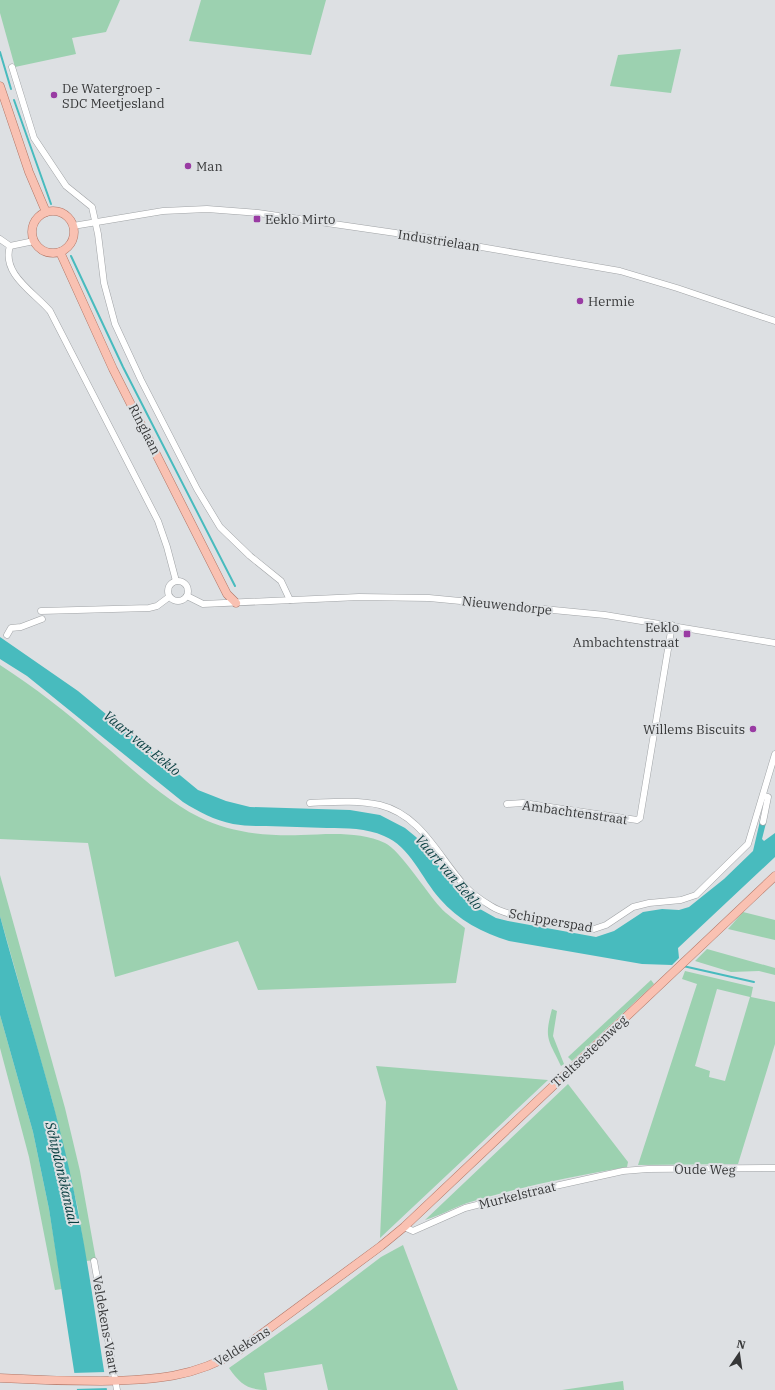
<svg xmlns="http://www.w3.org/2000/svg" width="775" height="1390" font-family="'IBM Plex Serif',serif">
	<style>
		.green { fill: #9cd1b0; fill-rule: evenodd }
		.water { fill: #48bbbe }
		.pier { fill: #dde0e3 }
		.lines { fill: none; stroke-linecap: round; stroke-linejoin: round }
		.stream { stroke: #48bbbe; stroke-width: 2 }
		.minor-casing { stroke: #a0a3a6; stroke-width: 7 }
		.major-casing { stroke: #b27666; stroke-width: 9 }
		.minor { stroke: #fff; stroke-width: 6 }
		.major { stroke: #f9c1b2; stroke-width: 8 }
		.poi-dot { fill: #993ba3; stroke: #dde0e3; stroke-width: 1.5 }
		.labels { text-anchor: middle; stroke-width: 4; stroke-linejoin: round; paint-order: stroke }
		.poi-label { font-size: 13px; fill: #363738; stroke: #dde0e3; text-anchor: start }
		.street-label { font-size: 13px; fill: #363738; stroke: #dde0e3 }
		.water-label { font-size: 14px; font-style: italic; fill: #073d3f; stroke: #dde0e3 }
	</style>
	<rect width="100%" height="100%" fill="#dde0e3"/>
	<!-- green -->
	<g class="green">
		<polygon points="0,0 120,0 106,32 72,38 76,54 15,67 0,13"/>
		<polygon points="201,0 326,0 311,55 189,41"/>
		<polygon points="681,49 671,93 610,86 618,55"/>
		<path d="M0,665C34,687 68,713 98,740C128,765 164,800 199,817C230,833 266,836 301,835C328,834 360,831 385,843C400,850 427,893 440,907C447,915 457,921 465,928L456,983L258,990L238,941L115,977L88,843L0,839Z"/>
		<polygon points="0,875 65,1108 80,1171 96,1260 86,1261 78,1209 52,1100 0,916"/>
		<polygon points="743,912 775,920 775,940 728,929"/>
		<polygon points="707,949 775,968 775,975 759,971 731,972 695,961"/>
		<path d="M685,971L753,987L751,997L775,1002V1044L738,1164L638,1165L697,984L682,979ZM717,989L750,997L725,1081L709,1077L710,1071L695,1066Z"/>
		<polygon points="651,980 654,984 572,1061 568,1057"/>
		<path d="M552,1009L557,1011L553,1036L564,1064L561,1066C548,1039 544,1039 552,1009Z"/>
		<polygon points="0,1015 33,1132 49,1209 62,1289 55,1290 29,1157 0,1048"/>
		<polygon points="376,1066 548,1080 380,1238 386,1102"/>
		<path d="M568,1084L628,1162L627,1167C574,1176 519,1187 467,1203C453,1208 439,1216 425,1220Z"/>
		<path d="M403,1245L458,1390H328L322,1364L264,1373L267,1390C248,1390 240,1384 229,1368L310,1311L381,1257Z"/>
		<polygon points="623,1381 624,1390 562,1390"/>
	</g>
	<!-- water -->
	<g class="water">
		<path d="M0,637L78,691L198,790L226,801L250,807L350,810L380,815L405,828L416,837L427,848L444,873L471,904L496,918L508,921L596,937L614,931L643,912L662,909L679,910L689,907L724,879L753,851L760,821L766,823L762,839L764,841L775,833V857L678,948L679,958L672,965L642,964L509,941C483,933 458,920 440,899C422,879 410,846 384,836C366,828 347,828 327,828C307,827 287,827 266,826C255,826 244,826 233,824C214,820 199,812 183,802L27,676L0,659Z"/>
		<path d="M0,916C22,999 49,1080 68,1164C85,1238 95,1314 107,1390H77L49,1209L33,1132L0,1015Z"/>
	</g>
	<!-- pier -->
	<polygon class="pier" points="106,1372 109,1388 74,1389 72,1373"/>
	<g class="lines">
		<!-- stream -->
		<g class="stream">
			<polyline points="0,52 11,89"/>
			<polyline points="14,100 51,204"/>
			<polyline points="71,256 123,367 235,586"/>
			<polyline points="683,966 754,982"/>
		</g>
		<!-- minor casing -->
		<g class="minor-casing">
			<g id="minor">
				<polyline points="12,67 34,138 66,186 92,207 98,234 104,283 115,324 141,380 197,489 220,527 250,556 281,581 290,600"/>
				<polyline points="73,226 163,211 207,209 258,213 423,237 620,271 677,288 775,321"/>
				<polyline points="0,239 10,246 34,241"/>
				<path d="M10,246C1,274 35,293 50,311L158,521L167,547L176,581"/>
				<circle cx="178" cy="591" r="10"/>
				<polyline points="187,596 203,604 359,597 429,598 605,615 775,643"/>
				<polyline points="41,611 149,608 157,606 169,597"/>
				<polyline points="7,635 11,628 21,627 42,619"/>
				<polyline points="763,796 768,797 763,822"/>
				<path d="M310,803C333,802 357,800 380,805C421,815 438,856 464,885C471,893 481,900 491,906C511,919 568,925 594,929L606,925L633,907L649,903L681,900L696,895L748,844L775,754"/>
				<polyline points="507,804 523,803 637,820 640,818 672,625"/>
				<polyline points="404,1227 413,1231 465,1208 528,1192 623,1171 648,1169 775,1168"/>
				<polyline points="94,1261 117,1390"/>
			</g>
		</g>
		<!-- major casing -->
		<g class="major-casing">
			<g id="major">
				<polyline points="0,86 29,172 46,212"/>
				<circle cx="53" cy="232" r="21"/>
				<polyline points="60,252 113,369 227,594 236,603"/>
				<path d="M0,1378C34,1380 67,1381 101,1381C154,1380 194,1378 240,1350L381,1246L404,1227L775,876"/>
			</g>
		</g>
		<!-- minor -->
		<use href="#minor" class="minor"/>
		<!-- major -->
		<use href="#major" class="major"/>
	</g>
	<!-- markers -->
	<g class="poi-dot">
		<circle cx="54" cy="95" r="4"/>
		<circle cx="188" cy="166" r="4"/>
		<rect x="253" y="215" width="8" height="8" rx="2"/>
		<circle cx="580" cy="301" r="4"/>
		<rect x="683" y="630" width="8" height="8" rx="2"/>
		<circle cx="753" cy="729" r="4"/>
	</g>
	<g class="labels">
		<!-- poi labels -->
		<g class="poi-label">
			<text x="62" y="93">De Watergroep -<tspan x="62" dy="15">SDC Meetjesland</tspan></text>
			<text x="196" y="171">Man</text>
			<text x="265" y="224">Eeklo Mirto</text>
			<text x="588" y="306">Hermie</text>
			<text x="679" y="632" text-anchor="end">Eeklo<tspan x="679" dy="15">Ambachtenstraat</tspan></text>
			<text x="745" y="734" text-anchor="end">Willems Biscuits</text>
		</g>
		<!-- street labels -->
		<g class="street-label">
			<text transform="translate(439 240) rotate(9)" y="5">Industrielaan</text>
			<text transform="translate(145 429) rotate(63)" y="5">Ringlaan</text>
			<text transform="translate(507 605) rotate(6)" y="5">Nieuwendorpe</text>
			<text transform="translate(575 812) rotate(8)" y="5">Ambachtenstraat</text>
			<text transform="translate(551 920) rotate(10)" y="5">Schipperspad</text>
			<text transform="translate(589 1051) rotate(-43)" y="5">Tieltsesteenweg</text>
			<text transform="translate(705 1169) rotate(1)" y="5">Oude Weg</text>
			<text transform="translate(517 1195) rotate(-14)" y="5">Murkelstraat</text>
			<text transform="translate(106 1325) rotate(80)" y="5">Veldekens-Vaart</text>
			<text transform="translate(242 1346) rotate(-32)" y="5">Veldekens</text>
		</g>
		<!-- water labels -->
		<g class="water-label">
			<text transform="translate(142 743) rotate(39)" y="5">Vaart van Eeklo</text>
			<text transform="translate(449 872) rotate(49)" y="5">Vaart van Eeklo</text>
			<text transform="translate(62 1173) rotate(77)" y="5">Schipdonkkanaal</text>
		</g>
	</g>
	<!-- north arrow -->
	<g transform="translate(739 1354) rotate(13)" stroke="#dde0e3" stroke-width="3" paint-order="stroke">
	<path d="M0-3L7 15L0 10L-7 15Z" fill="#363738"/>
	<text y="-6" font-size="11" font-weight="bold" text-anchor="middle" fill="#363738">N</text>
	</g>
</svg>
